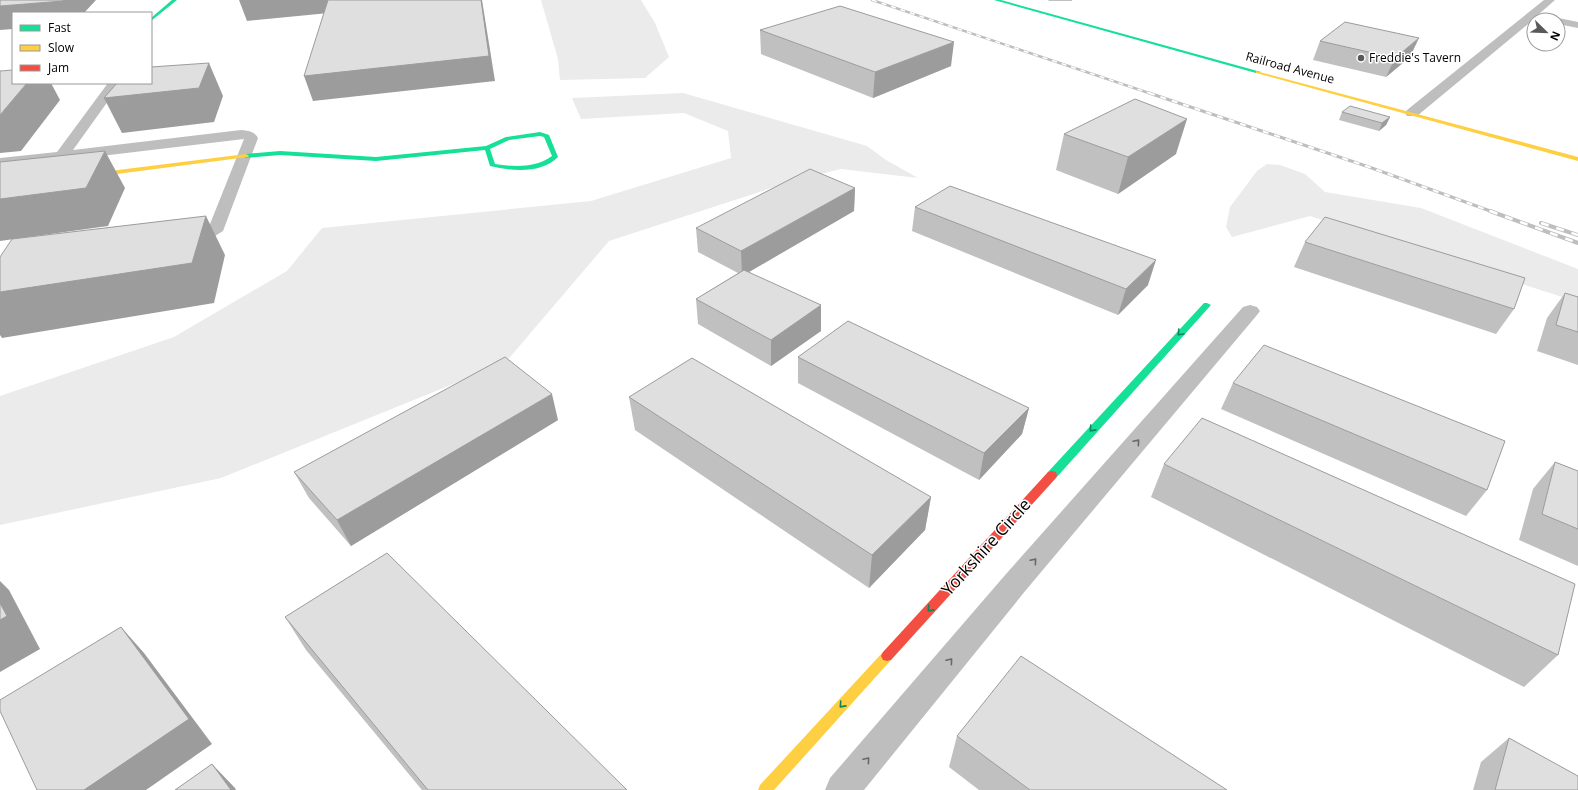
<svg xmlns="http://www.w3.org/2000/svg" width="1578" height="790" font-family="'Open Sans',sans-serif">
	<style>
		.green { fill: #ebebeb }
		.lines { fill: none; stroke-linecap: round; stroke-linejoin: round }
		.street { fill: #bebebe; fill-rule: evenodd }
		.fast { fill: #16e098; fill-rule: evenodd }
		.slow { fill: #ffcf43; fill-rule: evenodd }
		.jam { fill: #f24e42; fill-rule: evenodd }
		.rail-far2-casing { stroke: #bebebe; stroke-width: 2.5 }
		.rail-far1-casing { stroke: #bebebe; stroke-width: 3 }
		.rail-casing { stroke: #bebebe; stroke-width: 4 }
		.rail-far2 { stroke: #fff; stroke-width: 1.5; stroke-dasharray: 5; stroke-linecap: butt }
		.rail-far1 { stroke: #fff; stroke-width: 2; stroke-dasharray: 6; stroke-linecap: butt }
		.rail { stroke: #fff; stroke-width: 2.5; stroke-dasharray: 8; stroke-linecap: butt }
		.wall { fill: #c0c0c0 }
		.shaded-wall { fill: #9c9c9c }
		.building { fill: #dfdfdf; stroke: #9c9c9c }
		.oneway { stroke: #0d865b }
		.oneway2 { stroke: #686868 }
		.poi-dot { fill: #595959; stroke: #fff; stroke-width: 1.5 }
		.labels { text-anchor: middle; stroke-width: 3; stroke-linejoin: round; paint-order: stroke }
		.far-poi-label { font-size: 12px; fill: #000; stroke: #fff; text-anchor: start }
		.far-street-label { font-size: 12px; fill: #000; stroke: #fff }
		.near-street-label { font-size: 17px; fill: #000; stroke: #fff }
	</style>
	<rect width="100%" height="100%" fill="#fff"/>
	<!-- green -->
	<g class="green">
		<polygon points="541,0 641,0 655,23 669,57 645,78 560,80 558,59"/>
		<polygon points="683,93 867,146 886,160 918,178 841,169 796,180 609,241 505,363 221,478 0,525 0,396 174,337 287,271 322,228 591,201 731,158 728,131 684,113 581,119 572,98"/>
		<polygon points="1267,164 1280,165 1305,174 1325,192 1421,208 1578,269 1578,302 1310,216 1232,237 1226,227 1230,207 1257,171"/>
	</g>
	<g class="lines">
		<!-- street -->
		<g class="street">
			<polygon points="1544,0 1555,0 1539,14 1578,22 1578,28 1558,24 1558,20 1533,20 1417,116 1407,116 1405,113 1407,110"/>
			<path d="M108,83H121L73,150L241,130C249,131 254,131 258,138L223,231L207,241L185,244L179,243L176,239L179,235L196,232L210,224L244,139L0,168V158L57,152Z"/>
			<polygon points="1250,305 1257,307 1260,311 1257,315 1026,590 864,790 825,790 830,778 1006,574 1243,307"/>
		</g>
		<!-- fast -->
		<g class="fast">
			<polygon points="172,0 177,0 151,21 151,18"/>
			<polygon points="994,0 1001,0 1261,72 1256,73"/>
			<path d="M540,132L549,135L558,157C542,174 511,171 490,166L485,150L376,161L280,155L246,158L243,156L246,154L280,151L376,157L486,146L506,137ZM540,136L544,137L552,156C536,168 514,167 495,164L490,149L509,140Z"/>
			<polygon points="1204,303 1207,303 1211,305 1056,478 1048,478 1047,475 1048,472"/>
		</g>
		<!-- slow -->
		<g class="slow">
			<polygon points="1256,71 1578,157 1578,161 1256,73"/>
			<polygon points="246,154 249,156 248,157 86,178 83,176 86,174"/>
			<polygon points="887,651 891,652 893,656 891,660 774,790 758,790 760,785 883,652"/>
		</g>
		<!-- jam -->
		<polygon class="jam" points="1052,471 1056,472 1057,475 1056,478 891,660 887,661 883,660 881,656 883,652 1048,472"/>
		<!-- rail-far2 casing -->
		<g class="rail-far2-casing">
			<polyline id="rail-far2" points="872,0 1152,94"/>
		</g>
		<!-- rail-far1 casing -->
		<g class="rail-far1-casing">
			<polyline id="rail-far1" points="1149,93 1369,167 1493,212"/>
		</g>
		<!-- rail casing -->
		<g class="rail-casing">
			<g id="rail">
				<polyline points="1490,211 1578,243"/>
				<polyline points="1541,223 1578,235"/>
			</g>
		</g>
		<!-- rail-far2 -->
		<use href="#rail-far2" class="rail-far2"/>
		<!-- rail-far1 -->
		<use href="#rail-far1" class="rail-far1"/>
		<!-- rail -->
		<use href="#rail" class="rail"/>
	</g>
	<!-- wall -->
	<g class="wall">
		<polygon points="1048,0 1072,0 1072,1 1049,1"/>
		<polygon points="760,30 951,66 873,98 761,54"/>
		<polygon points="1320,41 1410,57 1386,77 1313,60"/>
		<polygon points="1342,112 1390,117 1386,125 1379,131 1339,120"/>
		<polygon points="1064,134 1176,154 1118,194 1056,170"/>
		<polygon points="855,188 854,211 749,272 821,331 771,366 698,324 696,299 738,273 698,252 696,228"/>
		<polygon points="915,207 1148,285 1118,315 912,231"/>
		<polygon points="1305,242 1514,309 1496,334 1294,267"/>
		<polygon points="1565,293 1578,297 1578,365 1537,351 1547,318"/>
		<polygon points="798,357 1029,408 1022,434 979,480 798,383"/>
		<polygon points="1233,383 1487,490 1466,516 1221,409"/>
		<polygon points="629,397 931,497 925,530 869,588 635,430"/>
		<polygon points="558,420 351,546 309,498 294,472"/>
		<polygon points="1555,462 1578,471 1578,566 1519,540 1533,489"/>
		<polygon points="1164,464 1558,655 1524,687 1151,497"/>
		<polygon points="285,617 627,790 422,790 306,650"/>
		<polygon points="957,736 1227,790 979,790 949,767"/>
		<polygon points="1509,738 1578,790 1473,790 1481,762"/>
	</g>
	<!-- shaded-wall -->
	<g class="shaded-wall">
		<polygon points="64,0 96,0 84,13 13,13 13,29 0,30 0,6"/>
		<polygon points="239,0 335,0 339,12 247,21"/>
		<polygon points="481,0 482,0 495,81 313,101 304,76"/>
		<polygon points="1419,38 1410,57 1386,77 1395,58"/>
		<polygon points="954,42 951,66 873,98 875,72"/>
		<polygon points="209,63 223,96 214,122 122,133 104,98"/>
		<polygon points="27,83 51,83 60,100 21,151 0,153 0,115"/>
		<polygon points="1390,117 1386,125 1379,131 1382,123"/>
		<polygon points="1187,119 1176,154 1118,194 1128,157"/>
		<polygon points="105,151 125,188 108,226 0,241 0,199"/>
		<polygon points="855,188 854,211 742,276 741,251"/>
		<polygon points="206,216 225,255 214,303 2,338 0,335 0,292"/>
		<polygon points="1156,260 1148,285 1118,315 1126,289"/>
		<polygon points="821,305 821,331 771,366 771,340"/>
		<polygon points="552,394 558,420 351,546 337,520"/>
		<polygon points="1029,408 1022,434 979,480 984,453"/>
		<polygon points="931,497 925,530 869,588 872,555"/>
		<polygon points="0,581 9,590 40,649 0,672"/>
		<polygon points="121,627 144,653 212,744 146,790 84,790"/>
		<polygon points="212,764 235,788 236,790 231,790"/>
	</g>
	<!-- building -->
	<g class="building">
		<polygon points="0,0 64,0 63,1 0,6"/>
		<polygon points="328,0 481,0 489,56 304,76"/>
		<polygon points="840,6 954,42 875,72 760,30"/>
		<polygon points="1345,22 1419,38 1395,58 1320,41"/>
		<polygon points="209,63 199,88 104,98 117,83 151,83 151,67"/>
		<polygon points="13,70 13,83 27,83 0,115 0,71"/>
		<polygon points="1135,99 1187,119 1128,157 1064,134"/>
		<polygon points="1350,106 1390,117 1382,123 1342,112"/>
		<polygon points="105,151 86,188 0,199 0,162"/>
		<polygon points="810,169 855,188 741,251 696,228"/>
		<polygon points="950,186 1156,260 1126,289 915,207"/>
		<polygon points="206,216 192,263 0,292 0,257 12,239"/>
		<polygon points="1325,217 1525,278 1514,309 1305,242"/>
		<polygon points="744,270 821,305 771,340 696,299"/>
		<polygon points="1565,293 1578,297 1578,332 1556,325"/>
		<polygon points="848,321 1029,408 984,453 798,357"/>
		<polygon points="1264,345 1505,441 1487,490 1233,383"/>
		<polygon points="505,357 552,394 337,520 294,472"/>
		<polygon points="692,358 931,497 872,555 629,397"/>
		<polygon points="1202,418 1575,584 1558,655 1164,464"/>
		<polygon points="1555,462 1578,471 1578,529 1542,514"/>
		<polygon points="387,553 627,790 428,790 285,617"/>
		<polygon points="0,603 7,616 0,620"/>
		<polygon points="121,627 189,719 84,790 37,790 0,711 0,700"/>
		<polygon points="1021,656 1227,790 1030,790 957,736"/>
		<polygon points="1509,738 1578,776 1578,790 1495,790"/>
		<polygon points="212,764 231,790 175,790"/>
	</g>
	<!-- one-way arrows -->
	<defs><path id="oneway-chevron" d="M-2-3.5L2.5 0L-2 3.5" fill="none" stroke-width="1.6" stroke-linecap="round" stroke-linejoin="round"/></defs>
	<g class="oneway">
		<use href="#oneway-chevron" transform="translate(1180 333) rotate(133)"/>
		<use href="#oneway-chevron" transform="translate(1092 429) rotate(132)"/>
		<use href="#oneway-chevron" transform="translate(930 609) rotate(132)"/>
		<use href="#oneway-chevron" transform="translate(842 705) rotate(132)"/>
	</g>
	<g class="oneway2">
		<use href="#oneway-chevron" transform="translate(1137 442) rotate(-49)"/>
		<use href="#oneway-chevron" transform="translate(1034 561) rotate(-49)"/>
		<use href="#oneway-chevron" transform="translate(950 661) rotate(-50)"/>
		<use href="#oneway-chevron" transform="translate(867 760) rotate(-50)"/>
	</g>
	<!-- markers -->
	<circle class="poi-dot" cx="1361" cy="58" r="4"/>
	<g class="labels">
		<!-- far-poi labels -->
		<g class="far-poi-label">
			<text x="1369" y="62">Freddie's Tavern</text>
		</g>
		<!-- far-street labels -->
		<g class="far-street-label">
			<text transform="translate(1290 68) rotate(15)" y="4">Railroad Avenue</text>
		</g>
		<!-- near-street labels -->
		<g class="near-street-label">
			<text transform="translate(986 547) rotate(-48)" y="6">Yorkshire Circle</text>
		</g>
	</g>
	<!-- legend -->
	<rect x="12" y="12" width="140" height="72" fill="#ffffff" stroke="#999999"/>
	<rect x="20" y="25" width="20" height="6" fill="#16e098" stroke="#999999"/>
	<text x="48" y="32" font-size="12" fill="#000000">Fast</text>
	<rect x="20" y="45" width="20" height="6" fill="#ffcf43" stroke="#999999"/>
	<text x="48" y="52" font-size="12" fill="#000000">Slow</text>
	<rect x="20" y="65" width="20" height="6" fill="#f24e42" stroke="#999999"/>
	<text x="48" y="72" font-size="12" fill="#000000">Jam</text>
	<!-- north arrow -->
	<g transform="translate(1546 32) rotate(113)"><circle r="19" fill="#ffffff" stroke="#999999"/>
	<path d="M0-3L7 15L0 10L-7 15Z" fill="#595959"/>
	<text y="-6" font-size="11" font-weight="bold" text-anchor="middle" fill="#000000">N</text>
	</g>
</svg>
